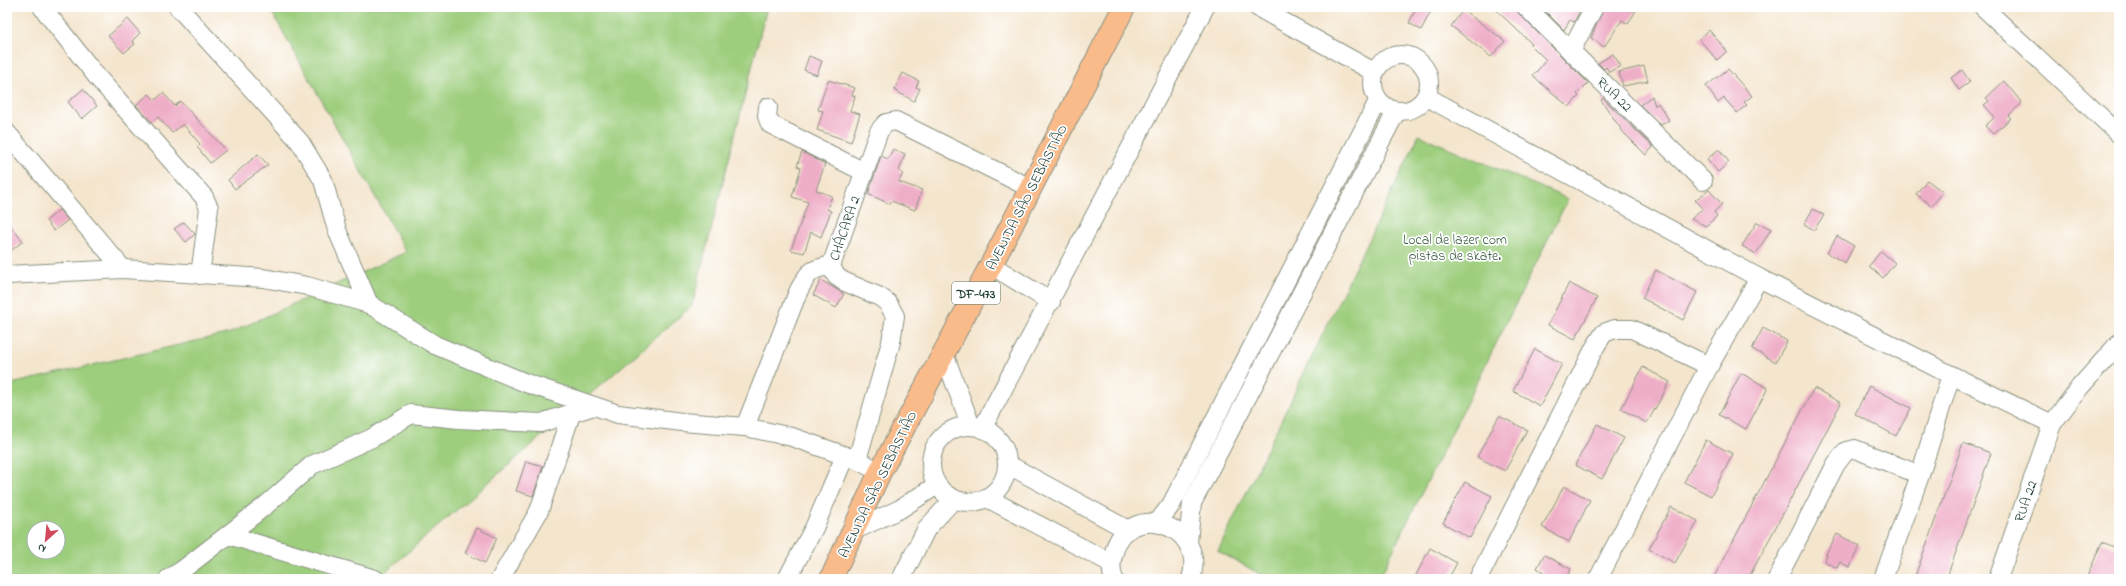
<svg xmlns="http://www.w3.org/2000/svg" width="2126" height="586" font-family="'Indie Flower',sans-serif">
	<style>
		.green { fill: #9dce7d; stroke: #5e8658; fill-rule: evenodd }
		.building { fill: #efaec8 }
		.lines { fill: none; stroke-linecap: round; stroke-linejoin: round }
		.minor-casing { stroke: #8a9180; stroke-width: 20 }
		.major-casing { stroke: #8a9180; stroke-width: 24 }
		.minor { stroke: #fff; stroke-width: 18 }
		.major { stroke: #fabb8b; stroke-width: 22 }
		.labels { text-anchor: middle; stroke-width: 3.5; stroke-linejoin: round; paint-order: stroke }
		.shield { fill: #fff; stroke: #627771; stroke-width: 1 }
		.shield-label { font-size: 13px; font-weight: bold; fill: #1f3d34 }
		.street-label { font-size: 14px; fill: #1f3d34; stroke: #fff }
		.park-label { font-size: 14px; fill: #3e6146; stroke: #fff }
	</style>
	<rect width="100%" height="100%" fill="#fff"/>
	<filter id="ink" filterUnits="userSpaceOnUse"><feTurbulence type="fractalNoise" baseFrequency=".025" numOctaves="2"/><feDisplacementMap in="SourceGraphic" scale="8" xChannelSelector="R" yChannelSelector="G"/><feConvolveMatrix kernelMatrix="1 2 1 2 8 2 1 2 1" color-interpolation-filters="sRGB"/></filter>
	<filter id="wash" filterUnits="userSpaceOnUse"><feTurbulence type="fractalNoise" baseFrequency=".012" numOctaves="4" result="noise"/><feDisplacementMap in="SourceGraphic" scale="16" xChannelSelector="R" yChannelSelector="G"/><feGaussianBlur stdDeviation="0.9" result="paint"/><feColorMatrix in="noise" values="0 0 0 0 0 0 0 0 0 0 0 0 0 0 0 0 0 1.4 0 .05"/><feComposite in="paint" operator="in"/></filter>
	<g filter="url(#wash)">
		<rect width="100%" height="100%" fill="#f4e5cd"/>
		<!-- green -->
		<g class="green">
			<path d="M269,7H767L692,306L377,579H7V385L230,333L406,252ZM34,528H58V552H34Z"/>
			<polygon points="1419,135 1568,199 1379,579 1269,579 1218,551"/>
		</g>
		<g id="blocks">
			<!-- building -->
			<g class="building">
				<polygon points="1417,7 1433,7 1421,30 1409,23"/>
				<polygon points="1493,7 1516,7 1519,14 1588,83 1577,94 1579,96 1569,107 1533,76 1546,60 1531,45 1532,44"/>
				<polygon points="1544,7 1582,7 1574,22 1570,20 1564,30 1544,10 1546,8"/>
				<polygon points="1604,7 1638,7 1628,24 1622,20 1604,47 1591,38"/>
				<polygon points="1463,10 1505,41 1491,57 1451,26"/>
				<polygon points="128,19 140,33 132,41 135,44 124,53 108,36"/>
				<polygon points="1709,30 1727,51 1717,60 1699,39"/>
				<polygon points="1613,54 1621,66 1609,72 1606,67 1604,69 1598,63"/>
				<polygon points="809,56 822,61 817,75 804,70"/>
				<polygon points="1644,66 1648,81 1623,86 1619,72"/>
				<polygon points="1728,69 1752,96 1744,102 1747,105 1737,113 1724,98 1718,103 1706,86"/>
				<polygon points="1962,70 1970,82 1959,90 1951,78"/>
				<polygon points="903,73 919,81 916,87 920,89 914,101 894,90"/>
				<polygon points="828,80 855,88 852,95 855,96 850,111 860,114 851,142 817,130 823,111 818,110"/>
				<polygon points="2004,81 2022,103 2008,116 2011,118 1993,134 1985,126 1995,117 1984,105 1989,101 1986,98"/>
				<polygon points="83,89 97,106 82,119 68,102"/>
				<polygon points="163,93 175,106 180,101 226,150 210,163 197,147 200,144 183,124 172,133 158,117 152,122 136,105 149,94 155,100"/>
				<polygon points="1652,96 1655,106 1658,103 1669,120 1661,125 1640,105"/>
				<polygon points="1603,98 1653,147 1646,155 1623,132 1601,100"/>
				<polygon points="893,149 905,154 899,171 903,173 899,182 922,190 915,210 891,201 890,204 868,194 881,156 888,159"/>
				<polygon points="1719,149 1729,162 1718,172 1707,159"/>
				<polygon points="802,152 825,164 816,190 832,196 827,209 831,211 821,237 811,232 804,253 791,250 808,202 792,197 801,168 797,166"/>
				<polygon points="258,154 268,165 235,189 228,180"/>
				<polygon points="1927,180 1943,192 1932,206 1916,194"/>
				<polygon points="1709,190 1722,204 1714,212 1717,216 1706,226 1691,219 1703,208 1695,200"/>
				<polygon points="1813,209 1824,215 1814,230 1804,224"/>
				<polygon points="59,210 68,220 54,231 46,221"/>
				<polygon points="7,222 23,241 7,254"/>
				<polygon points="184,222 195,234 186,242 174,229"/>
				<polygon points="1757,222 1771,229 1756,254 1742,246"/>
				<polygon points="1837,236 1854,246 1845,263 1827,253"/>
				<polygon points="1881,251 1895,263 1883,278 1869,266"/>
				<polygon points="1656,270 1697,292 1683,320 1642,298"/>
				<polygon points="821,280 844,294 836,308 813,295"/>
				<polygon points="1569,283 1597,298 1575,339 1548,325"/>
				<polygon points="1763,328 1787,341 1776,362 1752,349"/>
				<polygon points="1535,349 1562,364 1540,406 1513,391"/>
				<polygon points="1643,367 1670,382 1647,423 1621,409"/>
				<polygon points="1741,373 1768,388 1746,429 1719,415"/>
				<polygon points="1869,386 1911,408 1896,436 1855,414"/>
				<polygon points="1814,388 1841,403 1778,523 1748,579 1713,579"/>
				<polygon points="1499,416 1527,430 1505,471 1477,457"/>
				<polygon points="1597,424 1624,438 1602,479 1575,465"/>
				<polygon points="1706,440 1733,454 1711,496 1684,482"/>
				<polygon points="1963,443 1991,453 1956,552 1946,579 1914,579"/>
				<polygon points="526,461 543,466 533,496 516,491"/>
				<polygon points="1465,482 1492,496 1470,538 1443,523"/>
				<polygon points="1564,486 1590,500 1569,542 1542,527"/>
				<polygon points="1671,507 1698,521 1675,563 1649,549"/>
				<polygon points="477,528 497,538 485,563 465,553"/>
				<polygon points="1837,534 1860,546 1849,567 1840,562 1837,568 1824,561 1827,555 1826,554"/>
				<polygon points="2102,542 2119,549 2119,579 2086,579"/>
				<polygon points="1430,548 1457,563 1448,579 1414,579"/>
				<polygon points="1544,555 1571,569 1566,579 1539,579 1543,572 1537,568"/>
			</g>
		</g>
	</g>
	<g filter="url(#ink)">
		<use href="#blocks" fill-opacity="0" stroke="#8a9180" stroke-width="1"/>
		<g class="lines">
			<!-- minor casing -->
			<g class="minor-casing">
				<g id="minor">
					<polyline points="42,7 98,78 204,197 209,208 200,275"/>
					<polyline points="178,7 300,142 323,180 337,230 369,304"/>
					<polyline points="1257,7 1374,72"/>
					<polyline points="1526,7 1703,181"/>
					<polyline points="1983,7 2119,134"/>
					<polyline points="1571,51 1594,7"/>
					<circle cx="1401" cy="83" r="28"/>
					<polyline points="1427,97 1759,278 1951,375 1920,475"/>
					<polyline points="768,107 767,116 770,124 864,172"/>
					<polyline points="7,133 123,269"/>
					<polyline points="991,265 1051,302"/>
					<polyline points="7,275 123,269 263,278 307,286 369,304 435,345 526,383 618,414 682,422 745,427 792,437 857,460 880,472"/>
					<polyline points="944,354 971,426"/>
					<polyline points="1709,366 1759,278"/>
					<polyline points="1951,375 2052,424"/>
					<circle cx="969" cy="464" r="38"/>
					<path d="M745,427L798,292C807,274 810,268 831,266"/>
					<polyline points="982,429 1205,7"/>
					<polyline points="857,460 891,342 895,316 888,303 880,297 843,281 836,276 831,266 879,131 886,123 896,121 1030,188"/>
					<polyline points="1007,464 1128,530"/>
					<polyline points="987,498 1111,563"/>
					<polyline points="1157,523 1171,505 1378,101"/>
					<polyline points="855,530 900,509 937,485"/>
					<polyline points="228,535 375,579"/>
					<polyline points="1188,542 1192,503 1396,112"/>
					<polyline points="168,579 181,571 265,506 312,465 372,438 411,414 459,419 541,423 594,406"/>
					<polyline points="500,579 539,511 571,414"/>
					<polyline points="787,579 814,528 845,456"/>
					<polyline points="901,579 927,528 954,499"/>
					<path d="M1114,579C1110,570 1111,561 1114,552C1127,500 1208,523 1191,579"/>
					<polyline points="1478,579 1595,347 1604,333 1615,329 1632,329 1709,366 1598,579"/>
					<polyline points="1777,579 1836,464 1846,451 1855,449 1920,475 1883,579"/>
					<polyline points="1998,579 2052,424 2080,387 2119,343"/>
				</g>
			</g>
			<!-- major casing -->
			<g class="major-casing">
				<polyline id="major" points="831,579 880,472 991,265 1124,7"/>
			</g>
			<!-- minor -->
			<use href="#minor" class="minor"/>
			<!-- major -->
			<use href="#major" class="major"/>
		</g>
	</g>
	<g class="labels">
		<!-- shield labels -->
		<rect class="shield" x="952" y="282" width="48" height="22" rx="3"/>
		<g class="shield-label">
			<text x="976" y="298">DF-473</text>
		</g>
		<!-- street labels -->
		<g class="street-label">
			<text transform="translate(1615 94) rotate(44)" y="5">RUA 22</text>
			<text transform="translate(1026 197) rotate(-63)" y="5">AVENIDA SÃO SEBASTIÃO</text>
			<text transform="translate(844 228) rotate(-71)" y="5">CHÁCARA 2</text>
			<text transform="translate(877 484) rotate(-64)" y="5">AVENIDA SÃO SEBASTIÃO</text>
			<text transform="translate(2025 501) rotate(-71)" y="5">RUA 22</text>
		</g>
		<!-- park labels -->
		<g class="park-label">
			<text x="1455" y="244">Local de lazer com<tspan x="1455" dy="16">pistas de skate.</tspan></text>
		</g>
	</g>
	<!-- margin -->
	<rect width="2126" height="586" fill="none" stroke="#fff" stroke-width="24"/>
	<!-- north arrow -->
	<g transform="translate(46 540) rotate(207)"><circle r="19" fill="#ffffff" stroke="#a5b1ae"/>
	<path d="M0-3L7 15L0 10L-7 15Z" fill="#d1495b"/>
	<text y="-6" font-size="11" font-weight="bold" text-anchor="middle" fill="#1f3d34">N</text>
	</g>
</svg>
